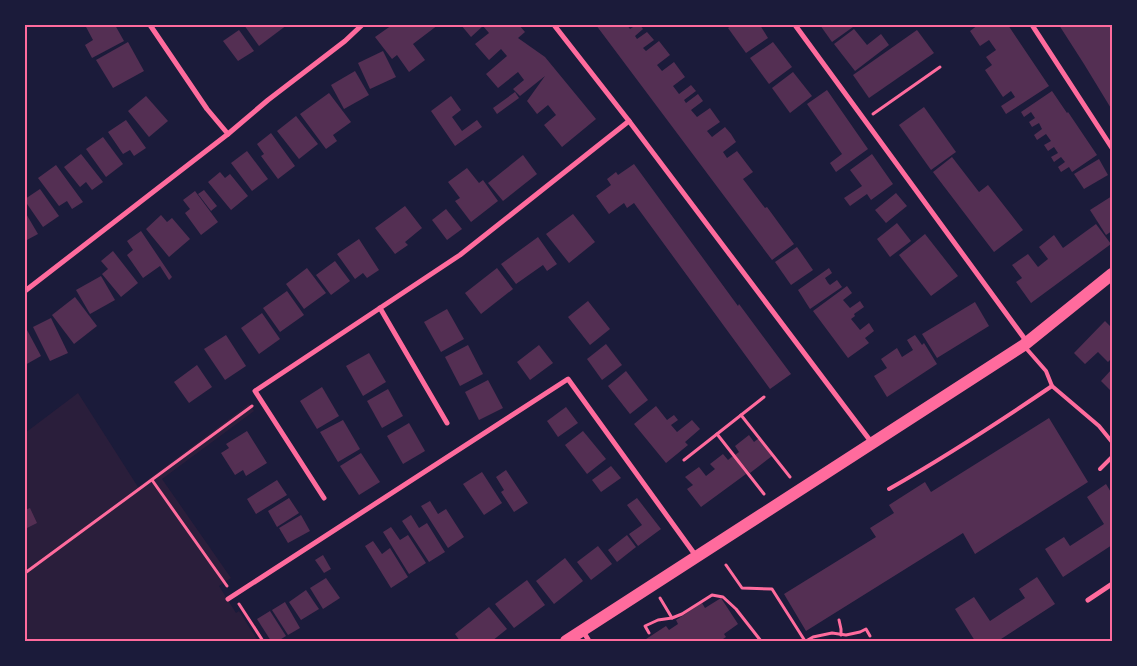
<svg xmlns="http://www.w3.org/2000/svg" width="1137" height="666" font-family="Helvetica,sans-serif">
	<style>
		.green { fill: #2a1e3b }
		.building { fill: #542f53 }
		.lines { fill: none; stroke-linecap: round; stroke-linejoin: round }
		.path { stroke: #ff6b9d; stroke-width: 3 }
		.service { stroke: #ff6b9d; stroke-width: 4 }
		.minor { stroke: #ff6b9d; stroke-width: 5 }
		.primary { stroke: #ff6b9d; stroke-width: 12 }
		.neatline { fill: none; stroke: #ff6b9d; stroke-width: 2 }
	</style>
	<rect width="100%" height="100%" fill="#1b1b3a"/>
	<!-- green -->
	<polygon class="green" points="78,393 138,487 249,404 254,411 162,479 231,578 219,586 236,613 239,611 258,641 25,641 25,433"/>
	<!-- building -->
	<g class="building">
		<polygon points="85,25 115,25 124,41 92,58 85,45 93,40"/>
		<polygon points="244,25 287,25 259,46"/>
		<polygon points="392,25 438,25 413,44 425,60 409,72 397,55 392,59 375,37"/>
		<polygon points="461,25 519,25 525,32 518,38 545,57 596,119 562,147 544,125 556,115 548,105 537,114 527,101 545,76 520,96 513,89 524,80 518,72 498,88 486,74 507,56 501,49 489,60 475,44 489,33 483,26 471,37"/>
		<polygon points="596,25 627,25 630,29 636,25 640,25 643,29 635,36 637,39 647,32 654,40 643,48 646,51 659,41 670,55 657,65 662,71 674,62 685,77 673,86 679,94 691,85 696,91 684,100 686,103 698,94 703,101 691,110 697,117 710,108 720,122 707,131 712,137 725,127 731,134 736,142 723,152 727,158 737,151 753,172 743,179 765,208 767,207 794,244 772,260"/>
		<polygon points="732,25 760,25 768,38 746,53 728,28"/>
		<polygon points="820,25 852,25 853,27 832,42"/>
		<polygon points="978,25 1008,25 1049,86 1006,114 1001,106 1015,97 1011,91 1003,97 985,70 992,65 986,57 996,50 989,40 980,46 970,31"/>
		<polygon points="1059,25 1112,25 1112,110 1084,64"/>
		<polygon points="854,29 867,45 881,34 889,45 855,71 834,44"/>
		<polygon points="239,30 254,51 238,61 223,41"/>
		<polygon points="917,30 934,53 869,98 853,75"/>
		<polygon points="128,42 144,71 113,88 96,60"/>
		<polygon points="773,42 792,67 769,84 750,58"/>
		<polygon points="383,51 396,77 370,89 358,63"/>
		<polygon points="355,71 369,95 344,109 331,85"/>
		<polygon points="793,72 812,96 790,113 772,88"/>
		<polygon points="827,90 868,149 836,172 830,163 842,154 807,104"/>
		<polygon points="1052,91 1067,113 1068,112 1097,155 1072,172 1069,167 1061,172 1058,167 1065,162 1061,157 1054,162 1051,157 1058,153 1054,147 1048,151 1044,145 1051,141 1046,134 1037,140 1034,135 1042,129 1039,123 1032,127 1029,122 1035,118 1031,112 1024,117 1021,112"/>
		<polygon points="515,92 519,98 497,114 493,108"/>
		<polygon points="329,93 351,122 333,135 337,141 326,149 300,114"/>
		<polygon points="146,96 168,121 149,137 128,111"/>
		<polygon points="451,96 461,110 452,117 462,131 477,120 482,127 455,146 431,111"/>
		<polygon points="924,107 956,152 931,170 899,125"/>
		<polygon points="296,116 318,144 299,159 277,131"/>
		<polygon points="126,120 146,148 134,156 130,150 123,154 108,132"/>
		<polygon points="271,133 295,166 278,179 261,156 264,154 257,144"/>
		<polygon points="103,137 123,164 106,177 86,149"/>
		<polygon points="247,151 268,179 252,191 231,163"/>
		<polygon points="81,154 103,182 92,190 86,182 80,187 64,167"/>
		<polygon points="872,154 893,184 871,200 867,194 850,206 844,198 862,186 850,170"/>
		<polygon points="523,155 537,174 503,201 488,183"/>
		<polygon points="952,157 979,192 988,185 1023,230 994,252 933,172"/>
		<polygon points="1099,159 1108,175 1084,189 1074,174"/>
		<polygon points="634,164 738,306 739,304 791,374 770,389 634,203 627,208 624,203 609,214 596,196 611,185 607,179 616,172 618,175"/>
		<polygon points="56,165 83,202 72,209 67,201 59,206 38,178"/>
		<polygon points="467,168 479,183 483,180 498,201 471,222 455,201 460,198 448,182"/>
		<polygon points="220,172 225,178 230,174 248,196 231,210 208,182"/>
		<polygon points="40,189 59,216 43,227 25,201 25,199"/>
		<polygon points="204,190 217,206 211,211 198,194"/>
		<polygon points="195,191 218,222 201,235 185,213 190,209 183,200"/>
		<polygon points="896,193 907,206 886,223 875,210"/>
		<polygon points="1112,196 1112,231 1106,235 1090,210"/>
		<polygon points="405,206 422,228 405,242 408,245 395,254 375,228"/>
		<polygon points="446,209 462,229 447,240 432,220"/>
		<polygon points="25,212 38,234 25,241"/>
		<polygon points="573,214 595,242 569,263 546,234"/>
		<polygon points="161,215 167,222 172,218 190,239 169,257 146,229"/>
		<polygon points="897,223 911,241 890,257 877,239"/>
		<polygon points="1096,224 1111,244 1031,303 1016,282 1022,278 1012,265 1028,254 1038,267 1048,259 1039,247 1054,235 1063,248"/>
		<polygon points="141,231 172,277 169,280 160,266 143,278 127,255 133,250 127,241"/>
		<polygon points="925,234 958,276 931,296 899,255"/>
		<polygon points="538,237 557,264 547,271 543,265 516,284 501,264"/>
		<polygon points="359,239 379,270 367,278 363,273 355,279 337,254"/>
		<polygon points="797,247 813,270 791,285 775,262"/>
		<polygon points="113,251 138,283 121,297 102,274 108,269 101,261"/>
		<polygon points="335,261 350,281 331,295 316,275"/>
		<polygon points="307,268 326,293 304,309 286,284"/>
		<polygon points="497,268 513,289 481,314 465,293"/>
		<polygon points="829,268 832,273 825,278 828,283 830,285 837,280 842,287 810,309 798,290"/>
		<polygon points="101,276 115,300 90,314 76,290"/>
		<polygon points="847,286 852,293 843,300 850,308 860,301 864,307 854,314 855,316 851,319 860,330 869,323 874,331 865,338 869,343 848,358 813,311"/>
		<polygon points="287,291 304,315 280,332 263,308"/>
		<polygon points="75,297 97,326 74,344 52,315"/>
		<polygon points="588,301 610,329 590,345 568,317"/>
		<polygon points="975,302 989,326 937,358 922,334"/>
		<polygon points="447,309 464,339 441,352 424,322"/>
		<polygon points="262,313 280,339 259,354 241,328"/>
		<polygon points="51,318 68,353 50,361 33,327"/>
		<polygon points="1105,321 1112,328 1112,358 1108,362 1098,352 1085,364 1074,353"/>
		<polygon points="27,330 41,356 25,365 25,331"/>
		<polygon points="226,335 246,366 225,380 204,349"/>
		<polygon points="915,335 922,345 924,343 937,364 887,397 874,376 887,368 881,359 897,348 902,357 913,350 907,340"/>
		<polygon points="606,344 622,365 602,380 587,359"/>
		<polygon points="468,345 483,374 460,386 445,357"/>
		<polygon points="539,345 553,363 530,380 517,362"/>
		<polygon points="369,353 386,382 363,396 346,366"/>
		<polygon points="197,365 212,387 189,403 174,382"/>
		<polygon points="1112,369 1112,392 1101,381"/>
		<polygon points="626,371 648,400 630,414 608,386"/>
		<polygon points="488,380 503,408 479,420 465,392"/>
		<polygon points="322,387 339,416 317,429 300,401"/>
		<polygon points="388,389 403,416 382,428 367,401"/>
		<polygon points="656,406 667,420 674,415 678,420 671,425 677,432 692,420 700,429 685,442 688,445 666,463 634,424"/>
		<polygon points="566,407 578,423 558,437 547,421"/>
		<polygon points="1049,418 1088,482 975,554 963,533 806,631 784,594 876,537 870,528 894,513 889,505 925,482 931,492"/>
		<polygon points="343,420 360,449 338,462 320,432"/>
		<polygon points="409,423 425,451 403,464 387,436"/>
		<polygon points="247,431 267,463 246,476 243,470 235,475 221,453 229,448 226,444"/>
		<polygon points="583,431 606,459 587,474 565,445"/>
		<polygon points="749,435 754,442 759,438 772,456 750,473 735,455 739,452 735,446"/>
		<polygon points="361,453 380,482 359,495 340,466"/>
		<polygon points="723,454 728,460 733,456 746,474 701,507 687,489 693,485 685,477 699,467 706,476 715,469 710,464"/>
		<polygon points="611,466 621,478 601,492 592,480"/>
		<polygon points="506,470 528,503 514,512 501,492 504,490 496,477"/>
		<polygon points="482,472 502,503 484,515 463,484"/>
		<polygon points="277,480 287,495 256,514 247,499"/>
		<polygon points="1106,484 1112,494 1112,545 1063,577 1045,549 1064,537 1070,546 1104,524 1087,497"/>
		<polygon points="289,498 299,513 277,527 268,511"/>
		<polygon points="637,498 661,529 638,546 629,534 642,525 627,505"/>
		<polygon points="430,501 438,514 446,509 464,537 448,548 421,506"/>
		<polygon points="30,508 37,523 25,529 25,510"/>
		<polygon points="301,515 310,531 288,543 279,528"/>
		<polygon points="411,515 419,528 427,523 445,552 429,562 402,521"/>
		<polygon points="391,527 400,540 408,535 426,563 409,574 383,532"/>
		<polygon points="627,535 636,547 617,562 608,550"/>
		<polygon points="373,541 382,554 390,548 408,577 391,588 365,546"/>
		<polygon points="598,546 612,564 591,580 577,562"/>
		<polygon points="323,555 331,569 324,573 315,560"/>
		<polygon points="565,558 583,581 554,604 536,581"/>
		<polygon points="1037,577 1055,604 998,641 975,641 955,609 974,597 990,621 1025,598 1019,589"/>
		<polygon points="326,578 340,598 323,609 310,588"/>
		<polygon points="527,580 545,605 514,628 495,604"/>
		<polygon points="306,590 319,609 301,620 289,602"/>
		<polygon points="721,598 738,624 724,634 726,637 720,641 643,641 666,626 669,630 678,624 676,620 702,603 705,608"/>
		<polygon points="285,602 300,628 288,635 272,610"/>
		<polygon points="489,607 507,629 492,641 460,641 455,634"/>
		<polygon points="270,611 286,636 278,641 271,641 257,619"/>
	</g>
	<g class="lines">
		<!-- path -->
		<g class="path">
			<polyline points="873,114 940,67"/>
			<polyline points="741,415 790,477"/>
			<polyline points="717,434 764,494"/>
			<polyline points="684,460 764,397"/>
			<polyline points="152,480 227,586"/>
			<polyline points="726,565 742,588 772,589 805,641"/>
			<polyline points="25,573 252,406"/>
			<polyline points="660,598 672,618"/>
			<polyline points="239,604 263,641"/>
			<polyline points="839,620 841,629 841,635"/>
			<polyline points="649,633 645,626 658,620 672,618 682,614 712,595 723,597 736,609 761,641"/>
			<polyline points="806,641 813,637 832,633 846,635 860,632 866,629 870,636"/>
		</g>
		<!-- service -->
		<g class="service">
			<polyline points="1025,347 1046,371 1052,386"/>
			<polyline points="1100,469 1112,457"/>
			<path d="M889,489C945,457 999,422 1052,386L1099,426L1112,442"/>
		</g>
		<!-- minor -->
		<g class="minor">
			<polyline points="150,25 207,109 228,134"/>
			<polyline points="554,25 629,121 872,443"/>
			<polyline points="795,25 1027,342"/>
			<polyline points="1032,25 1112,148"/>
			<polyline points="25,291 228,134 268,100 345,41 362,25"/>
			<polyline points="380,308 447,423"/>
			<polyline points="324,498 255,391 460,255 629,121"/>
			<polyline points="228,599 568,379 696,556"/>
			<polyline points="1088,600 1112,584"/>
			<polyline points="583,631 589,641"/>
		</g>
		<!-- primary -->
		<polyline class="primary" points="566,641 1024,345 1112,274"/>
	</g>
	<!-- border -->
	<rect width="1137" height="666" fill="none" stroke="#1b1b3a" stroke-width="52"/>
	<rect x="26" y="26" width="1085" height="614" class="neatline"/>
</svg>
